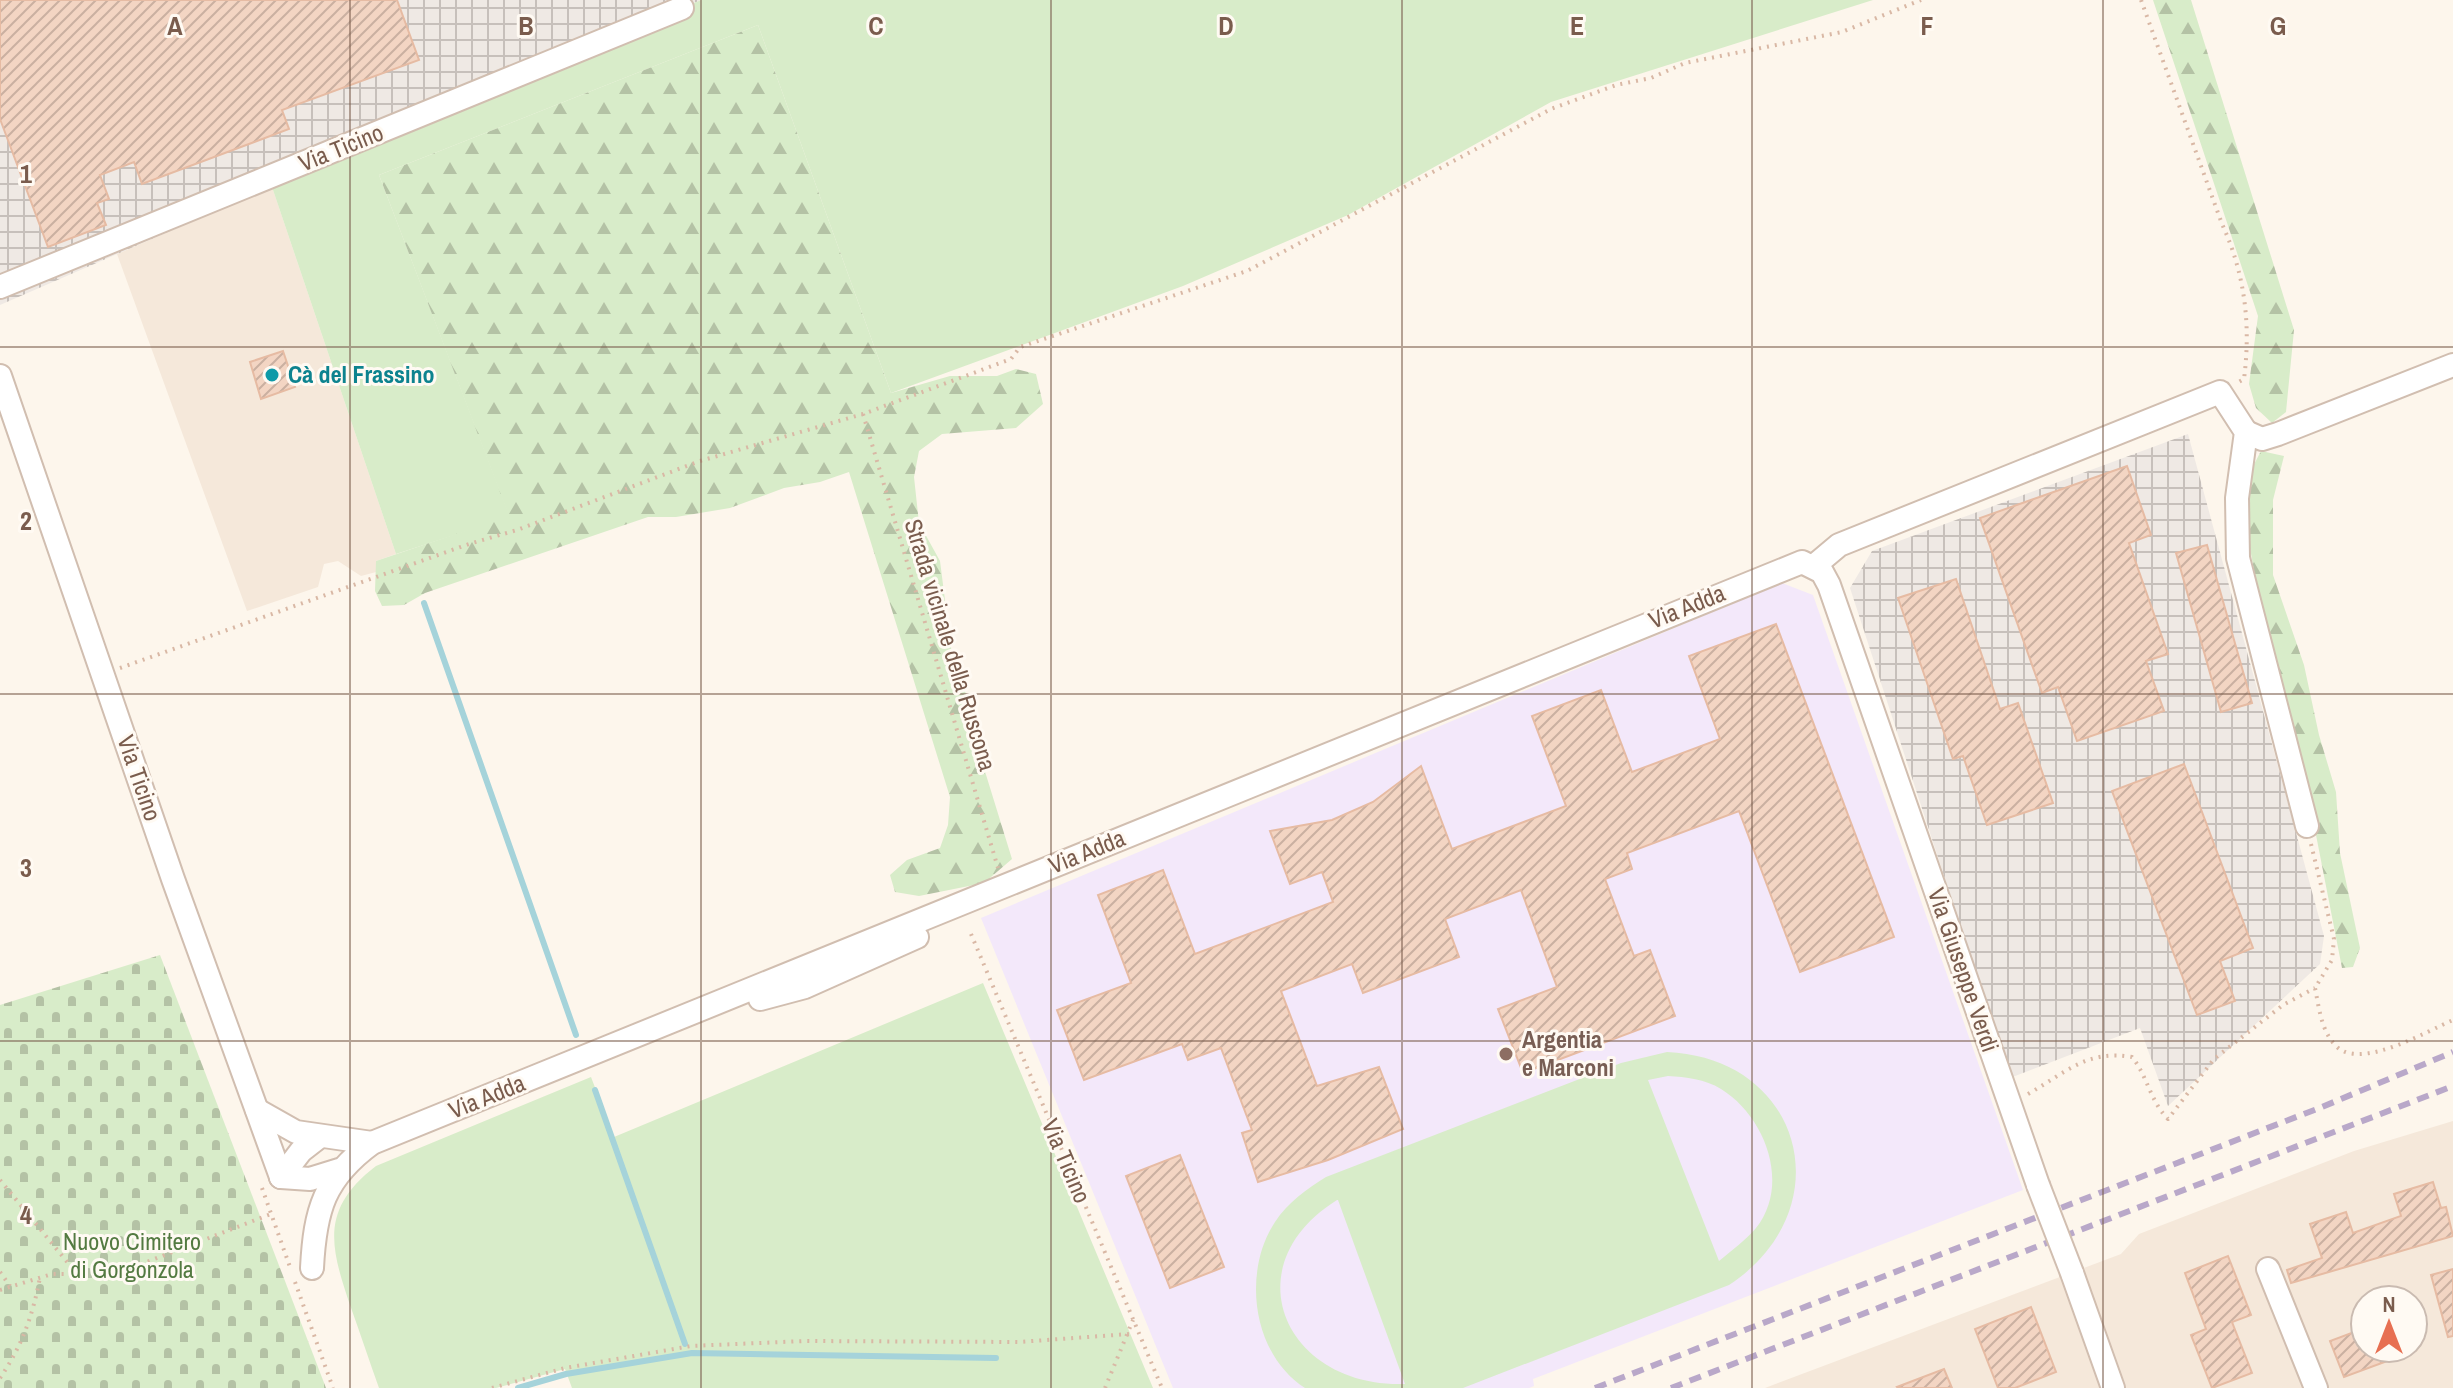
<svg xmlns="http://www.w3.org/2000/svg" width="2453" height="1388" font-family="'Archivo Narrow',sans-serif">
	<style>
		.residential { fill: #f5e8da; fill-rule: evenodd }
		.industrial { fill: url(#industrial-grid) }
		.education { fill: #f3e8fa }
		.green { fill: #d8ecc9; fill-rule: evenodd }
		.forest { fill: url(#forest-firs) }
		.cemetery { fill: url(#cemetery-stones) }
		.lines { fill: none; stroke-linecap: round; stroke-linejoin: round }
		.stream { stroke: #a5d3da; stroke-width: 6 }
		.building { fill: url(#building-hatch); stroke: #e6bba3; stroke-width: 2 }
		.minor-casing { stroke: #d1beb0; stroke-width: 26 }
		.path { stroke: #d9b8a5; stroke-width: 4; stroke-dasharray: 2 6; stroke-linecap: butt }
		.minor { stroke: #fff; stroke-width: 22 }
		.rail { stroke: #b9a8c9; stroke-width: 6; stroke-dasharray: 12 8; stroke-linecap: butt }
		.minor-bridge-casing { stroke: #d1beb0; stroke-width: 26; stroke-linecap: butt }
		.minor-bridge { stroke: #fff; stroke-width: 22 }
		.grid { fill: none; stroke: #7a5c4d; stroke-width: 2; stroke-opacity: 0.55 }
		.culture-dot { fill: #0f9aa8; stroke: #fffaf3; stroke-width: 3 }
		.education-dot { fill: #8d6e63; stroke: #fffaf3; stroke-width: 3 }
		.labels { text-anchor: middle; stroke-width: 6; stroke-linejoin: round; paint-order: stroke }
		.street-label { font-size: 24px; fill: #7a5c4d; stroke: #fffaf3 }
		.culture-label { font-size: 24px; font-weight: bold; fill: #0d838f; stroke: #fffaf3; text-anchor: start }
		.education-label { font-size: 24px; font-weight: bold; fill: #785e54; stroke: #fffaf3; text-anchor: start }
		.park-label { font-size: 24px; fill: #537a41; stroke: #fffaf3 }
		.grid-label { font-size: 26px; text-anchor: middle; font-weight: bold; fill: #7a5c4d; stroke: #fffaf3; stroke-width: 6; stroke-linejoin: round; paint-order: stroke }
	</style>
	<defs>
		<pattern id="industrial-grid" width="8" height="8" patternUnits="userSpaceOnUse" patternTransform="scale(2)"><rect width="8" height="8" fill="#efe9e4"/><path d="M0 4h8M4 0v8" fill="none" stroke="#c7c0bb"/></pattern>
		<pattern id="forest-firs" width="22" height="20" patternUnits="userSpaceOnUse" patternTransform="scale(2)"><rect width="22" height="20" fill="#d8ecc9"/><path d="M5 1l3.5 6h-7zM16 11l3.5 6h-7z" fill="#b4c2a5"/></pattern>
		<pattern id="cemetery-stones" width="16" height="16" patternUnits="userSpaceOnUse" patternTransform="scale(2)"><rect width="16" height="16" fill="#d8ecc9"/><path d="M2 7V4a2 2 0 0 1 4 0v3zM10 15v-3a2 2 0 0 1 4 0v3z" fill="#b4c2a5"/></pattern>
		<pattern id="building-hatch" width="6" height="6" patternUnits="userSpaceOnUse" patternTransform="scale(2)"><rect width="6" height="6" fill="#f3d5c3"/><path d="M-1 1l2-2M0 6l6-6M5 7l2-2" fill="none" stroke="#cab0a1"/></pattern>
	</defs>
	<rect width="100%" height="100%" fill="#fdf6ec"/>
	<!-- residential -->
	<g class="residential">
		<polygon points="272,187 396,554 376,561 376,572 361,576 338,561 324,564 318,587 247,611 117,254"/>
		<path d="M2453,1121V1388H1765L2121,1254L2139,1234L2354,1151ZM2365,1300H2413V1348H2365Z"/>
	</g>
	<!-- industrial -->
	<g class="industrial">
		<polygon points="0,0 701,0 0,305"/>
		<polygon points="2188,434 2324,936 2320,964 2168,1106 2140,1028 2010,1078 1850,588 1872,551"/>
	</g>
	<!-- education -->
	<polygon class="education" points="1782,583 1813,595 2023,1190 1533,1379 1534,1386 1529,1388 1173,1388 981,918"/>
	<!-- green -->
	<g class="green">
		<polygon points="701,0 1873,0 1551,102 1348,215 1183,286 891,393 758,25 379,175 510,517 396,554 272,187"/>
		<path d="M983,983L1153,1388H572L565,1369L496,1388H379C369,1360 360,1333 350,1305C330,1246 320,1209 376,1166L591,1077L614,1137Z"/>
		<path d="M1667,1052C1804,1058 1843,1210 1729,1285L1463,1388H1305C1252,1354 1242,1272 1275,1222C1288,1202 1307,1189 1326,1177L1621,1063ZM1668,1076C1686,1077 1705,1079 1721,1089C1765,1116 1791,1184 1756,1228C1746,1240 1731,1251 1719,1261L1648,1080ZM1337,1200H1338L1405,1384C1285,1388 1231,1266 1337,1200Z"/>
	</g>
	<!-- forest -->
	<g class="forest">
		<polygon points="2153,0 2191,0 2294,330 2286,412 2272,423 2256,408 2249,384 2258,316"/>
		<polygon points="758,25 891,393 950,376 997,376 1016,369 1036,374 1043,404 1016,428 942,434 919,451 914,477 919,523 940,561 952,655 972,711 979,752 1012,859 984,883 919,896 895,892 890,875 907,860 940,848 948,825 950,797 849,472 820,482 784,488 730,508 676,517 648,517 425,593 404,605 382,606 375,591 376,561 509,516 379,175"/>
		<polygon points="2261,451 2284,456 2273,500 2273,575 2304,665 2319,735 2336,792 2340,853 2360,948 2353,967 2342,968 2300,753 2256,582 2245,520 2250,472"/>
	</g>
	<!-- cemetery -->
	<polygon class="cemetery" points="160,955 326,1388 0,1388 0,1005"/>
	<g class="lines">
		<!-- stream -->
		<g class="stream">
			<polyline points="424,603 576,1035"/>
			<polyline points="595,1090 685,1344"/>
			<polyline points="518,1388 566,1374 692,1353 996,1358"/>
		</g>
	</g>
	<!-- building -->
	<g class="building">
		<polygon points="0,0 397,0 419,60 282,110 289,129 142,184 134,162 100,175 109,199 97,203 106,225 48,247 0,119"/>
		<polygon points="283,351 295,387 261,399 250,362"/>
		<polygon points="2127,466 2151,535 2129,543 2168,654 2146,661 2164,711 2077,741 2058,687 2042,693 1980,518"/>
		<polygon points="2207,545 2252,703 2221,712 2176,553"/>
		<polygon points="1956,579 2000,709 2018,703 2053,803 1987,825 1963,756 1953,759 1898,598"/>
		<polygon points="1776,624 1894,937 1800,972 1739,811 1627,853 1632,869 1605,879 1634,956 1650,950 1675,1016 1523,1073 1498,1009 1557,987 1521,890 1445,919 1459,957 1363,993 1352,964 1281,991 1317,1086 1379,1067 1403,1129 1328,1160 1258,1182 1242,1133 1252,1130 1221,1048 1188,1060 1182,1044 1084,1080 1057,1010 1131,983 1098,895 1163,870 1195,954 1333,902 1322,872 1290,884 1270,831 1332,820 1373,802 1421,766 1452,849 1566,806 1532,716 1601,690 1632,772 1720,739 1689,656"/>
		<polygon points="2184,764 2253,948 2220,961 2235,1001 2197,1015 2112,791"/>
		<polygon points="1180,1155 1224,1267 1170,1288 1126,1176"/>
		<polygon points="2433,1182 2441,1208 2446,1207 2453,1236 2291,1283 2287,1270 2322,1258 2310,1224 2346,1212 2353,1233 2401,1216 2394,1194"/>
		<polygon points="2228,1256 2251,1315 2232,1322 2252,1373 2212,1388 2191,1335 2206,1329 2185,1273"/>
		<polygon points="2453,1269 2453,1336 2448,1337 2431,1275"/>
		<polygon points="2031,1307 2056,1372 2015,1388 1998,1388 1975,1329"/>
		<polygon points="2365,1328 2365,1348 2417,1350 2344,1377 2330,1341"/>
		<polygon points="1944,1369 1952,1388 1898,1388 1897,1387"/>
	</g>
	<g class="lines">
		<!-- minor casing -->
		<g class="minor-casing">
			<g id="minor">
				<polyline points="0,287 682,8"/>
				<polyline points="0,376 173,879 281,1177"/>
				<polyline points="2246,432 2262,439 2278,434 2453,365"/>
				<polyline points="1814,566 1839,545 2220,392 2246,432 2237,498 2238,558 2307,826"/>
				<polyline points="760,999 805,987 917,937"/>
				<polyline points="257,1110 296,1132 372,1143"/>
				<polyline points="281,1177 310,1179 339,1170"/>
				<polyline points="281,1177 301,1151 319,1137"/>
				<path d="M312,1268C315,1210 324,1178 372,1143L1802,562L1822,572L1829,585L2038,1185"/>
				<polyline points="2268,1269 2316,1388"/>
				<polyline points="2072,1273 2113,1388"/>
			</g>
		</g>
		<!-- path -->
		<g class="path">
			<path d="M2141,0L2222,224C2245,274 2251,325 2244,379L2237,383"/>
			<polyline points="863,414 998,868"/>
			<polyline points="120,668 469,544 517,530 700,461 863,414 1011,359 1020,347 1247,271 1551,109 1616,85 1651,78 1685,63 1842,32 1921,0"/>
			<path d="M2311,844L2334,939L2332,960L2315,988C2319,1007 2321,1031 2336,1046C2360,1071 2427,1031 2453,1020"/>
			<polyline points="971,934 1162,1388"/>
			<path d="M2028,1094C2065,1073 2088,1049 2132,1057C2148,1077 2150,1101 2168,1119L2214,1059L2283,1005L2315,988"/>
			<polyline points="0,1180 77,1274"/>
			<polyline points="262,1188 290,1267"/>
			<polyline points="0,1272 10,1286"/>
			<polyline points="295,1282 333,1388"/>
			<polyline points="0,1290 52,1274 102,1274 131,1268 271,1214"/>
			<path d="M0,1378C22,1346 33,1315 40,1277"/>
			<polyline points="492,1388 565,1368 691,1346 805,1341 1019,1342 1129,1334"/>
			<polyline points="1105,1388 1133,1320"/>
		</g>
		<!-- minor -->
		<use href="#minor" class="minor"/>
		<!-- rail -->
		<g class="rail">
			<polyline points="1595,1388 2322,1107 2453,1052"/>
			<polyline points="1671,1388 2453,1086"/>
		</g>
		<!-- minor-bridge casing -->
		<g class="minor-bridge-casing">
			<polyline id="minor-bridge" points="2038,1185 2072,1273"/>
		</g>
		<!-- minor-bridge -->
		<use href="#minor-bridge" class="minor-bridge"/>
	</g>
	<!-- grid -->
	<path class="grid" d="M350,0V1388M701,0V1388M1051,0V1388M1402,0V1388M1752,0V1388M2103,0V1388M0,347H2453M0,694H2453M0,1041H2453"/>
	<!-- markers -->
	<circle class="culture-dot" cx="272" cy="375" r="8"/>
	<circle class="education-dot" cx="1506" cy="1054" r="8"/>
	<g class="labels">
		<!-- street labels -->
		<g class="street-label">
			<text transform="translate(341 148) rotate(-22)" y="8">Via Ticino</text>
			<text transform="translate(1687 607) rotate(-22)" y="8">Via Adda</text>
			<text transform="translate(950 645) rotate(73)" y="8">Strada vicinale della Ruscona</text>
			<text transform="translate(139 778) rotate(71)" y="8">Via Ticino</text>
			<text transform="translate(1087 852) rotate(-22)" y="8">Via Adda</text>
			<text transform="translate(1963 970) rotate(71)" y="8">Via Giuseppe Verdi</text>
			<text transform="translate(487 1097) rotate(-22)" y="8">Via Adda</text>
			<text transform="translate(1066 1161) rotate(67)" y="8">Via Ticino</text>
		</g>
		<!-- culture labels -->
		<g class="culture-label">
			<text x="288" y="383">Cà del Frassino</text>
		</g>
		<!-- education labels -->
		<g class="education-label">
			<text x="1522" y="1048">Argentia<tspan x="1522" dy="28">e Marconi</tspan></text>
		</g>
		<!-- park labels -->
		<g class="park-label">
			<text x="132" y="1250">Nuovo Cimitero<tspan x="132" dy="28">di Gorgonzola</tspan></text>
		</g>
	</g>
	<g class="grid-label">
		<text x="175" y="35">A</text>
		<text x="526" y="35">B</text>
		<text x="876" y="35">C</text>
		<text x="1226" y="35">D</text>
		<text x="1577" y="35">E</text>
		<text x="1927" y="35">F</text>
		<text x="2278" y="35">G</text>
		<text x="26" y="183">1</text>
		<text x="26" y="530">2</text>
		<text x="26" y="877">3</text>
		<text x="26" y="1224">4</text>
	</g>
	<!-- north arrow -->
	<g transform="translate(2389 1324)"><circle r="38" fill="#fffaf3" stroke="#cabbb1" stroke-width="2"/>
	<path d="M0-6L14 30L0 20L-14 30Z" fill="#e76f51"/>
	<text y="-12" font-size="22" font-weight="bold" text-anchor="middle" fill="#7a5c4d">N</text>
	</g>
</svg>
